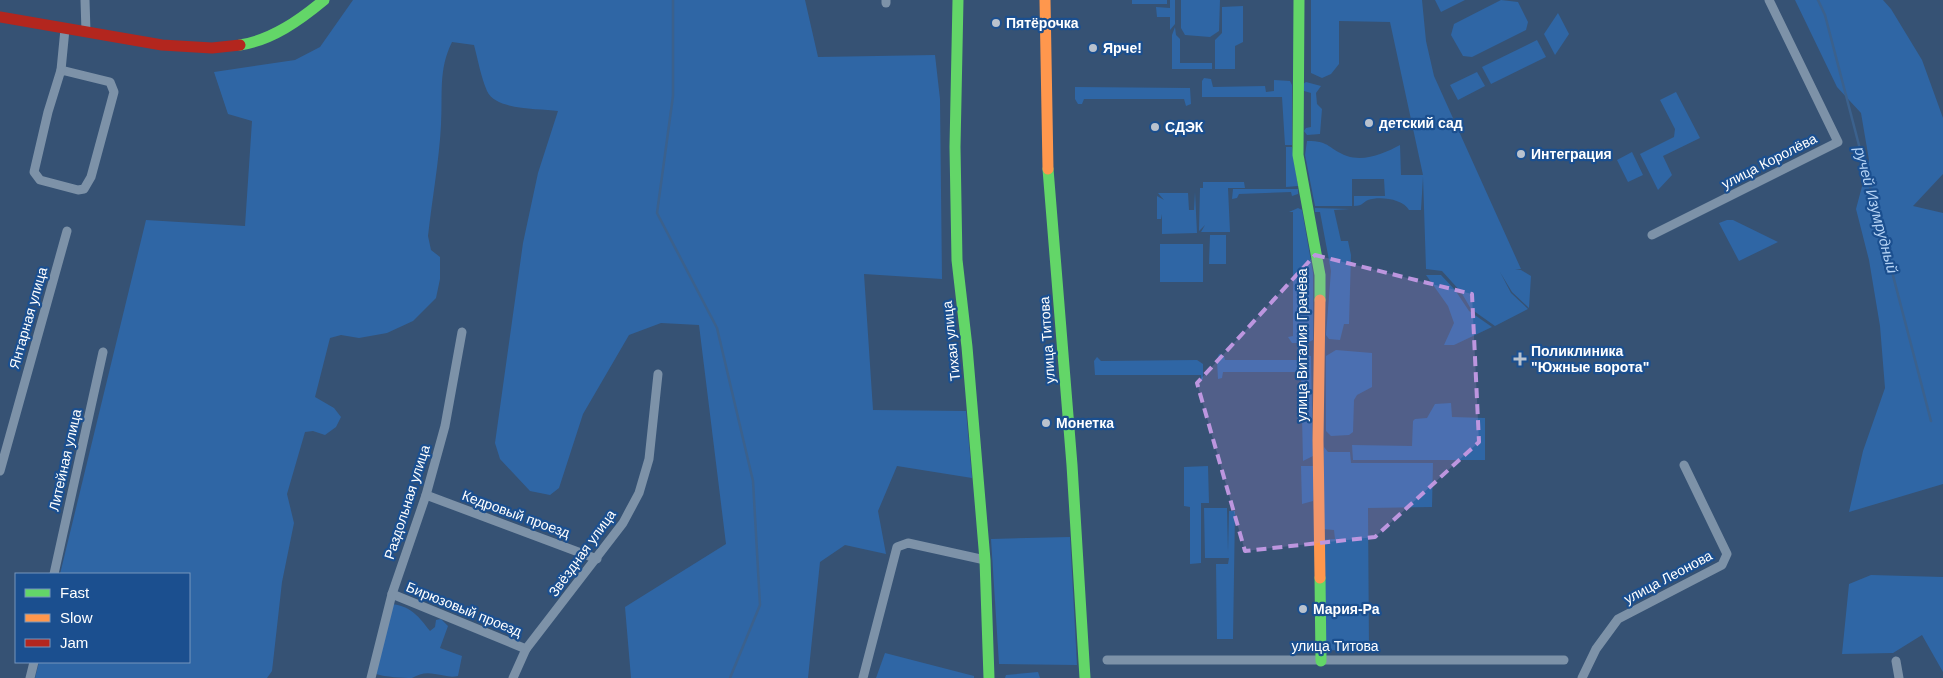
<svg xmlns="http://www.w3.org/2000/svg" width="1943" height="678" font-family="Arial,sans-serif">
	<style>
		.green { fill: #2f66a5 }
		.lines { fill: none; stroke-linecap: round; stroke-linejoin: round }
		.stream { stroke: #3b618d; stroke-width: 2.5 }
		.street { stroke: #7d92a8; stroke-width: 9 }
		.fast { stroke: #63d668; stroke-width: 11 }
		.slow { stroke: #ff974d; stroke-width: 11 }
		.jam { stroke: #b3261e; stroke-width: 11 }
		.marked { fill: #bd96df; fill-opacity: 0.2; stroke: #bd96df; stroke-width: 4; stroke-dasharray: 10 6; stroke-linejoin: round }
		.poi-dot { fill: #b9c2ce; stroke: #1b4f8f; stroke-width: 2 }
		.labels { text-anchor: middle; stroke-width: 4.5; stroke-linejoin: round; paint-order: stroke }
		.poi-label { font-size: 14px; font-weight: bold; fill: #fff; stroke: #1b4f8f; text-anchor: start }
		.street-label { font-size: 14px; fill: #fff; stroke: #1b4f8f }
		.water-label { font-size: 15px; font-style: italic; fill: #b5d3f5; stroke: #1b4f8f }
	</style>
	<rect width="100%" height="100%" fill="#365274"/>
	<!-- green -->
	<g class="green">
		<path d="M353,0H805L818,57L935,55L940,99L942,279L864,274L873,410L966,411L972,478L897,466L878,511L886,554L845,545L820,562L808,678H631L625,607L726,544L699,325L661,323L629,335L583,414L559,488L550,495L530,491L500,459L495,443L523,243L538,173L558,111C540,108 496,111 487,91C481,77 478,60 474,45L452,42C438,70 443,95 441,125C439,162 432,199 428,236L431,250L440,257V279L436,298L413,321L387,333L359,338L341,335L330,338L315,397L334,408L341,417L336,427L325,435L313,431L305,432L287,494L294,523L282,582L272,671L267,678H35L39,662H189V574H60L146,220L245,226L252,121L228,114L214,72L295,60L320,47Z"/>
		<rect x="1132" y="0" width="35" height="4"/>
		<polygon points="1170,0 1175,0 1175,24 1170,30 1170,17 1157,17 1156,7 1170,8"/>
		<polygon points="1181,0 1220,0 1219,31 1210,37 1185,35 1181,28"/>
		<path d="M1311,0H1422L1426,41L1434,76L1521,269L1515,270H1521L1531,276L1529,308L1512,292L1500,272L1511,293L1528,309L1495,326L1471,309L1461,292L1442,271L1426,269L1423,177L1421,210H1409C1403,199 1380,196 1368,200C1362,203 1362,206 1354,206V196H1385L1384,179H1352V206H1315L1305,155L1307,141C1331,141 1328,149 1347,156C1365,162 1385,153 1400,145L1401,175H1423L1390,22L1339,21V64L1331,74L1322,78L1311,73Z"/>
		<polygon points="1435,0 1465,0 1441,12"/>
		<polygon points="1501,0 1518,2 1528,22 1526,30 1472,57 1463,56 1451,35 1454,24"/>
		<polygon points="1795,0 1883,0 1891,9 1922,60 1943,118 1943,174 1913,206 1943,213 1943,484 1849,512 1863,451 1885,388 1880,326 1869,260 1856,209 1869,160 1861,113 1837,87"/>
		<polygon points="1243,6 1243,42 1235,46 1235,69 1215,69 1215,40 1222,33 1222,7"/>
		<polygon points="1558,13 1569,34 1555,55 1544,34"/>
		<polygon points="1175,27 1176,35 1180,39 1180,63 1212,63 1212,69 1172,69 1172,35"/>
		<polygon points="1537,40 1546,57 1491,84 1482,67"/>
		<polygon points="1477,72 1485,86 1458,100 1450,85"/>
		<polygon points="1204,78 1211,79 1213,87 1265,86 1266,92 1274,91 1274,80 1290,81 1292,85 1292,145 1285,145 1282,97 1202,97 1202,81"/>
		<polygon points="1306,82 1321,86 1316,93 1317,104 1322,109 1320,134 1307,135 1304,131 1306,128 1311,127 1311,93 1304,91 1303,84"/>
		<polygon points="1075,87 1190,88 1191,104 1186,106 1184,99 1084,99 1082,104 1078,104 1075,99"/>
		<polygon points="1676,92 1700,138 1663,156 1672,175 1658,190 1640,154 1674,137 1675,129 1660,100"/>
		<polygon points="1286,147 1292,147 1298,186 1286,187"/>
		<polygon points="1632,152 1643,175 1628,182 1617,160"/>
		<polygon points="1203,182 1244,182 1245,188 1228,188 1230,232 1201,232 1205,225 1199,231 1200,188 1203,188"/>
		<polygon points="1233,189 1298,189 1298,194 1292,196 1291,192 1239,194 1237,198 1232,199"/>
		<polygon points="1195,192 1197,233 1162,234 1162,214 1161,219 1157,219 1157,196 1164,200 1158,193 1188,193 1189,210 1194,210"/>
		<polygon points="1298,208 1302,210 1313,273 1313,340 1307,343 1292,343 1288,337 1293,336 1293,212 1289,212"/>
		<polygon points="1315,208 1350,209 1334,210 1341,241 1348,241 1351,255 1349,324 1344,324 1340,340 1329,339 1326,335 1331,271 1320,212 1315,212"/>
		<polygon points="1727,220 1733,220 1778,242 1739,261 1719,223"/>
		<polygon points="1210,235 1226,235 1226,264 1209,264"/>
		<rect x="1160" y="244" width="43" height="38"/>
		<polygon points="1426,275 1441,275 1455,290 1469,311 1492,327 1454,345 1444,345 1454,323 1448,306"/>
		<polygon points="1336,350 1372,353 1372,387 1357,395 1354,400 1353,432 1349,435 1331,436 1326,431 1326,356"/>
		<polygon points="1219,354 1224,356 1225,360 1304,360 1305,355 1311,356 1313,456 1303,461 1301,372 1223,372 1222,378 1218,379 1217,360"/>
		<polygon points="1097,357 1101,361 1197,360 1203,364 1203,379 1201,381 1201,375 1095,375 1094,361"/>
		<polygon points="1451,403 1452,417 1485,418 1485,460 1353,460 1352,445 1412,446 1413,421 1415,419 1427,418 1435,404"/>
		<polygon points="1324,447 1328,452 1350,452 1351,463 1433,463 1432,507 1368,508 1369,651 1322,650 1321,540 1335,539 1334,530 1322,529"/>
		<polygon points="1208,466 1209,503 1201,503 1201,563 1190,564 1190,507 1184,506 1184,467"/>
		<polygon points="1301,466 1315,466 1313,501 1302,504"/>
		<polygon points="1204,508 1227,508 1228,552 1229,511 1235,511 1233,639 1217,639 1216,564 1228,564 1229,558 1205,558"/>
		<polygon points="1070,537 1077,665 999,664 991,539"/>
		<polygon points="1871,575 1943,577 1943,672 1922,635 1893,653 1842,654 1849,584"/>
		<path d="M393,604C412,607 419,617 430,631L435,627L436,620L441,619L448,626L440,648L462,656L458,676C449,678 444,675 435,674C425,672 420,674 412,678C403,678 385,677 376,674Z"/>
		<polygon points="885,653 974,676 974,678 876,678"/>
		<polygon points="1038,672 1040,678 1005,678 1006,675"/>
	</g>
	<g class="lines">
		<!-- stream -->
		<g class="stream">
			<polyline points="673,0 673,96 657,213 717,328 753,481 760,605 730,678"/>
			<polyline points="1818,0 1825,15 1931,421"/>
		</g>
		<!-- street -->
		<g class="street">
			<polyline points="85,0 86,32"/>
			<polyline points="886,0 886,3"/>
			<polygon points="61,70 110,82 114,92 91,177 84,189 78,190 40,180 34,172 48,112"/>
			<polyline points="61,70 65,29"/>
			<polyline points="1652,235 1838,142 1769,0"/>
			<polyline points="0,471 67,231"/>
			<polyline points="426,495 597,559"/>
			<polyline points="54,574 103,352"/>
			<polyline points="392,594 526,649"/>
			<polyline points="1107,660 1564,660"/>
			<polyline points="1896,661 1899,678"/>
			<polyline points="30,678 34,662"/>
			<polyline points="371,678 392,594 426,495 445,426 462,332"/>
			<polyline points="513,678 526,649 623,523 639,493 649,459 658,374"/>
			<polyline points="863,678 897,547 908,543 985,560"/>
			<polyline points="1582,678 1596,649 1618,619 1722,565 1727,554 1684,465"/>
		</g>
		<!-- fast -->
		<g class="fast">
			<polyline points="958,0 955,147 957,260 967,347 985,560 989,678"/>
			<polyline points="1299,0 1298,155 1320,275 1320,300"/>
			<path d="M240,45C272,40 300,20 324,0"/>
			<polyline points="1048,169 1072,465 1085,678"/>
			<polyline points="1320,578 1321,661"/>
		</g>
		<!-- slow -->
		<g class="slow">
			<polyline points="1045,0 1048,169"/>
			<polyline points="1320,300 1318,440 1320,578"/>
		</g>
		<!-- jam -->
		<polyline class="jam" points="0,17 162,45 212,48 240,45"/>
	</g>
	<!-- marked area -->
	<path class="marked" d="M1315,255L1472,294L1479,442L1375,537L1245,551L1197,383Z"/>
	<!-- markers -->
	<g class="poi-dot">
		<circle cx="996" cy="23" r="5"/>
		<circle cx="1093" cy="48" r="5"/>
		<circle cx="1369" cy="123" r="5"/>
		<circle cx="1155" cy="127" r="5"/>
		<circle cx="1521" cy="154" r="5"/>
		<path d="M1517.5 351.5h5v5h5v5h-5v5h-5v-5h-5v-5h5z"/>
		<circle cx="1046" cy="423" r="5"/>
		<circle cx="1303" cy="609" r="5"/>
	</g>
	<g class="labels">
		<!-- poi labels -->
		<g class="poi-label">
			<text x="1006" y="28">Пятёрочка</text>
			<text x="1103" y="53">Ярче!</text>
			<text x="1379" y="128">детский сад</text>
			<text x="1165" y="132">СДЭК</text>
			<text x="1531" y="159">Интеграция</text>
			<text x="1531" y="356">Поликлиника<tspan x="1531" dy="16">"Южные ворота"</tspan></text>
			<text x="1056" y="428">Монетка</text>
			<text x="1313" y="614">Мария-Ра</text>
		</g>
		<!-- street labels -->
		<g class="street-label">
			<text transform="translate(1769 161) rotate(-27)" y="5">улица Королёва</text>
			<text transform="translate(28 318) rotate(-74)" y="5">Янтарная улица</text>
			<text transform="translate(1047 340) rotate(-94)" y="5">улица Титова</text>
			<text transform="translate(951 341) rotate(-96)" y="5">Тихая улица</text>
			<text transform="translate(1302 345) rotate(-90)" y="5">улица Виталия Грачёва</text>
			<text transform="translate(65 460) rotate(-77)" y="5">Литейная улица</text>
			<text transform="translate(407 502) rotate(-72)" y="5">Раздольная улица</text>
			<text transform="translate(516 514) rotate(20)" y="5">Кедровый проезд</text>
			<text transform="translate(582 553) rotate(-54)" y="5">Звёздная улица</text>
			<text transform="translate(1668 577) rotate(-28)" y="5">улица Леонова</text>
			<text transform="translate(464 609) rotate(22)" y="5">Бирюзовый проезд</text>
			<text x="1335" y="651">улица Титова</text>
		</g>
		<!-- water labels -->
		<g class="water-label">
			<text transform="translate(1876 210) rotate(75)" y="5">ручей Изумрудный</text>
		</g>
	</g>
	<!-- legend -->
	<rect x="15" y="573" width="175" height="90" fill="#1b4f8f" stroke="#7695bc"/>
	<rect x="25" y="589" width="25" height="8" fill="#63d668" stroke="#7695bc"/>
	<text x="60" y="598" font-size="15" fill="#ffffff">Fast</text>
	<rect x="25" y="614" width="25" height="8" fill="#ff974d" stroke="#7695bc"/>
	<text x="60" y="623" font-size="15" fill="#ffffff">Slow</text>
	<rect x="25" y="639" width="25" height="8" fill="#b3261e" stroke="#7695bc"/>
	<text x="60" y="648" font-size="15" fill="#ffffff">Jam</text>
</svg>
